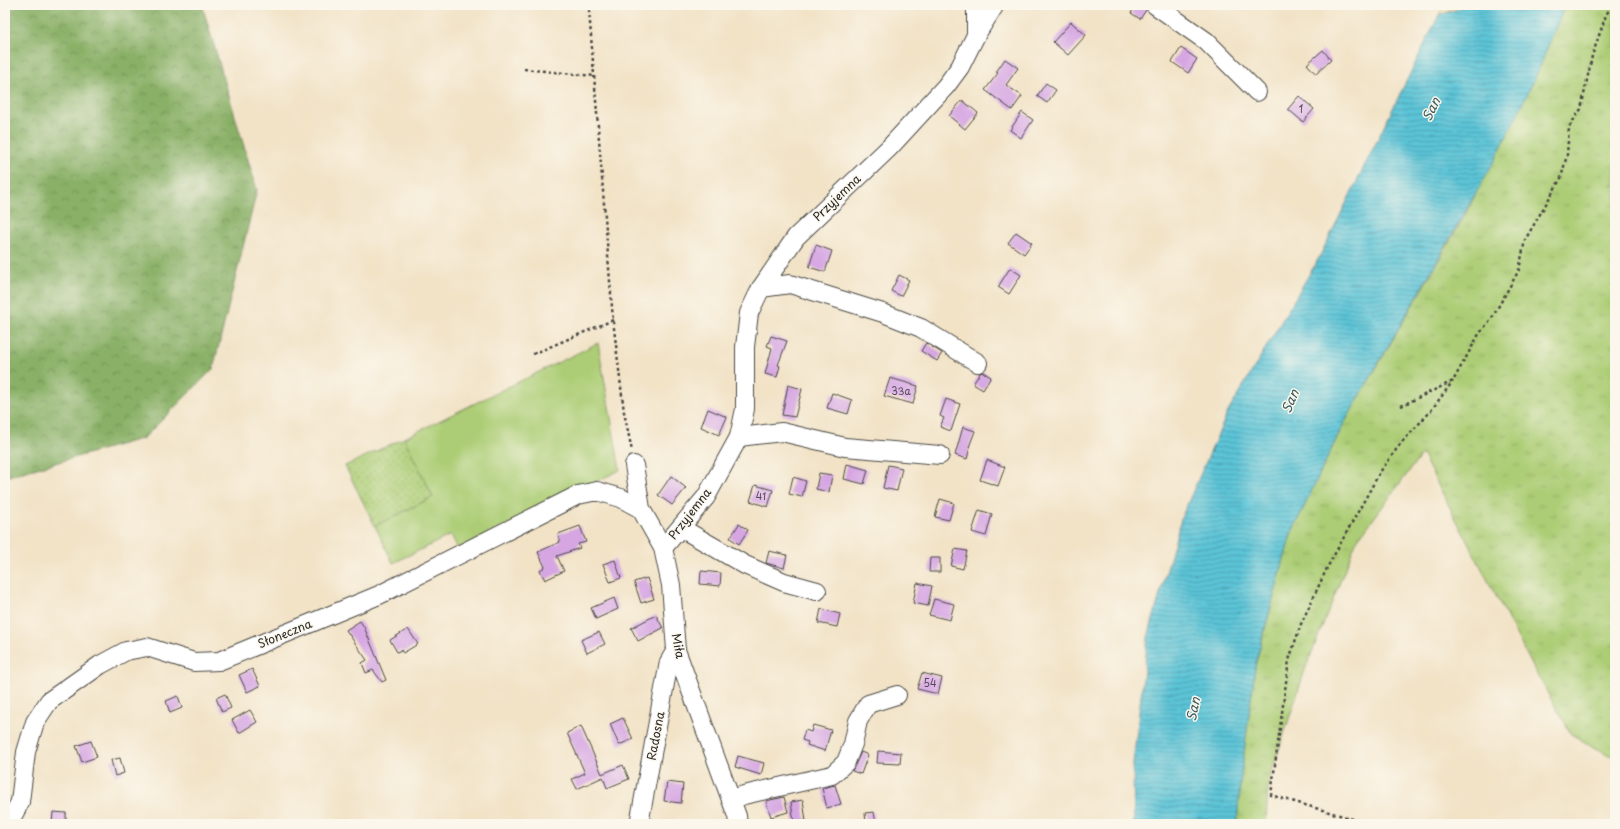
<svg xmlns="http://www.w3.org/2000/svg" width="1620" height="829" font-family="'Playpen Sans',sans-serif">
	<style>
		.grass { fill: url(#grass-tufts); stroke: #6c7c50 }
		.forest { fill: url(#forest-crowns); stroke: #5a6e48 }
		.sand { fill: url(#sand-dots); stroke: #8c8264 }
		.park { fill: url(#park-dots); stroke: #6c7c50 }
		.pitch { fill: #accd75; stroke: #6c7c50 }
		.water { fill: url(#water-rules); stroke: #437881 }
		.building { fill: #d6a6e3 }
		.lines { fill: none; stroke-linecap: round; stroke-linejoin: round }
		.minor-casing { stroke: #494742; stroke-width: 20 }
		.path { stroke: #494742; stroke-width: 2.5; stroke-dasharray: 3 3; stroke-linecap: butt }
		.minor { stroke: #fff; stroke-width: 18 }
		.labels { text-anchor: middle; stroke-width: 3; stroke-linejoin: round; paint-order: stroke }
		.number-label { font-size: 10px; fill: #564a59 }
		.street-label { font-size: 12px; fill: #2b2b2b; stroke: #fbf7ec }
		.water-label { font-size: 13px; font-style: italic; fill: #39595f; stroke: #fbf7ec }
	</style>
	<defs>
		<pattern id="grass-tufts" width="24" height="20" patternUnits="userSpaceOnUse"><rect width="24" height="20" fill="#accd75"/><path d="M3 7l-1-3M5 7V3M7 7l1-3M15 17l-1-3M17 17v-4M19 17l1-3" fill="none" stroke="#94b065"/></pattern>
		<pattern id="forest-crowns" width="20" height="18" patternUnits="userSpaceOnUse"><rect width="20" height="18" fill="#89b066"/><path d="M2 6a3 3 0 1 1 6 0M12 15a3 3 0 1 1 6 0" fill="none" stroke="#708f54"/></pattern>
		<pattern id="sand-dots" width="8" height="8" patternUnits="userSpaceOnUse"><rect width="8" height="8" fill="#eeda9e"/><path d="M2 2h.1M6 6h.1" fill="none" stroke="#cb8" stroke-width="1.8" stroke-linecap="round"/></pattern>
		<pattern id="park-dots" width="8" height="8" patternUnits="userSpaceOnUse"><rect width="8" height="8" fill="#accd75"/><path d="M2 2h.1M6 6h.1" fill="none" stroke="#94b065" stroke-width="1.8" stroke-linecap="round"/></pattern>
		<pattern id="water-rules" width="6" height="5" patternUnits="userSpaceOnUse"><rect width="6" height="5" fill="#5bc4d7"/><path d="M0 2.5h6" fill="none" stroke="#4b9faf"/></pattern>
	</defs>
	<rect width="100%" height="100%" fill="#fbf7ec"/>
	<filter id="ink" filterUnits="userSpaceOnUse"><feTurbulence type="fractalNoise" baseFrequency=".025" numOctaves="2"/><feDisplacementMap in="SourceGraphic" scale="8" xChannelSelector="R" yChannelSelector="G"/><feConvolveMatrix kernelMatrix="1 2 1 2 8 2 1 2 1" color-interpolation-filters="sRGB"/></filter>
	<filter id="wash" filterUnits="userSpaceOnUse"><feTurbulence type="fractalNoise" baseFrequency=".012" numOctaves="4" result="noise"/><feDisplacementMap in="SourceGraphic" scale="16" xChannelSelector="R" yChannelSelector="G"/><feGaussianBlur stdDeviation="0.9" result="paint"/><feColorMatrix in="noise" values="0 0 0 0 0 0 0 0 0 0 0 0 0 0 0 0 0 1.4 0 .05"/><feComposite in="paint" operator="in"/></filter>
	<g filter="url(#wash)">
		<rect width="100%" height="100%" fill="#f2e3c7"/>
		<!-- grass -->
		<polygon class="grass" points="1565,5 1615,5 1615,757 1595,748 1571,734 1534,669 1422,454 1356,542 1306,667 1268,783 1266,824 1237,824 1240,784 1255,666 1291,534 1342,427 1465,215 1535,78"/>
		<!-- forest -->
		<polygon class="forest" points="5,5 202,5 257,190 213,369 144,438 5,477"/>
		<!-- sand -->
		<polygon class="sand" points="1444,5 1462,5 1458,9 1439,15"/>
		<!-- park -->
		<polygon class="park" points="404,438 433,497 375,526 345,466"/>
		<!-- pitch -->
		<polygon class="pitch" points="598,343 620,470 458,549 451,535 393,563 375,526 433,497 404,438"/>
		<!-- water -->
		<polygon class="water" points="1462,5 1565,5 1535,78 1496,158 1342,427 1291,534 1256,661 1240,784 1237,824 1134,824 1133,763 1148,637 1182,516 1228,412 1320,256 1439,15 1458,9"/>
		<g id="blocks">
			<!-- building -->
			<g class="building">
				<polygon points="1136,5 1145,5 1146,10 1140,19 1131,13"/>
				<polygon points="1071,22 1086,35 1068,55 1053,42"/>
				<polygon points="1181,48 1197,59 1188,73 1172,62"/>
				<polygon points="1323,50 1331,60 1316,74 1307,64"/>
				<polygon points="1005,59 1018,68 1006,85 1022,96 1012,110 985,90 998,73 996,72"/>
				<polygon points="1046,83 1056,90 1047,103 1037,96"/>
				<polygon points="1299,96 1314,109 1303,122 1288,109"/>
				<polygon points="962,100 978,113 965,129 949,116"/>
				<polygon points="1022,112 1033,120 1021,138 1010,130"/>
				<polygon points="1016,232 1032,243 1024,254 1008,243"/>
				<polygon points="816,245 832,251 825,272 809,267"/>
				<polygon points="1010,268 1021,275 1009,294 998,287"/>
				<polygon points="899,275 909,280 901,296 891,291"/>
				<polygon points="771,336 787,341 778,365 780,366 777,377 765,374 772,348 767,346"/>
				<polygon points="926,343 942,353 937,361 921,351"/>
				<polygon points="983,372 991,377 983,390 973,384 980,373"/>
				<polygon points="890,378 918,386 913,404 884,396"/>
				<polygon points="788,385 802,389 795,417 782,415"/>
				<polygon points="832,393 852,400 848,414 827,408"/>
				<polygon points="946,399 960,404 951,431 940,427 944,418 940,416"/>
				<polygon points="708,409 727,417 719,435 701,427"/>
				<polygon points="963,427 975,431 969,447 970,447 967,459 955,455"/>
				<polygon points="987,460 1005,467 998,486 980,480"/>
				<polygon points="847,464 868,470 864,484 844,479"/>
				<polygon points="888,465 902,468 897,491 883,488"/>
				<polygon points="819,473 832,475 829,492 816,489"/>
				<polygon points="671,476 686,488 672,505 658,495"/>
				<polygon points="793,477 806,481 802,497 789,494"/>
				<polygon points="755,485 773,490 768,507 750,501"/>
				<polygon points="940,499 954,503 949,520 935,517"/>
				<polygon points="979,510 992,514 986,536 972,532"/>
				<polygon points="739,524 748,530 739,544 730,538"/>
				<polygon points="580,526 586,542 578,544 580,548 557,556 564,571 545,580 540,570 545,567 538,552 560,542 558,534"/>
				<polygon points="955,549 967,551 963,569 951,566"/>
				<polygon points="769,551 787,555 784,568 766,563"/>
				<polygon points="930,558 940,558 940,572 929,572"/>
				<polygon points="615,560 621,578 610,582 603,564"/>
				<polygon points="701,571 721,573 720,586 700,584"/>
				<polygon points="647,578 654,599 641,603 634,582"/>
				<polygon points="917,583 932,586 928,606 913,603"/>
				<polygon points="614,598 618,609 596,619 591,608"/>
				<polygon points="934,599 954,604 950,620 929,615"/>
				<polygon points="821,609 840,614 837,627 818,623"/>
				<polygon points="656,615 663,628 638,641 631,628"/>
				<polygon points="360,621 364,627 386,680 382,682 373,670 366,673 362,663 367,660 346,630"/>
				<polygon points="408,629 418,644 403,653 401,650 397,652 390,640"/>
				<polygon points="599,632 605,644 587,653 581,640"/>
				<polygon points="252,669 260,686 247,692 239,675"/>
				<polygon points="922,673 942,678 938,694 917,689"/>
				<polygon points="225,694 231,708 222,712 216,698"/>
				<polygon points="178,696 182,708 170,713 166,701"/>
				<polygon points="250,710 257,722 239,733 232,720"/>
				<polygon points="623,718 633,739 619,745 610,724"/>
				<polygon points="813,725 831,730 825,751 807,745 808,742 802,740 805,730 811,732"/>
				<polygon points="581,726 602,774 623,765 629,779 607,788 603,777 577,789 572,779 585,773 567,733"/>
				<polygon points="91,741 97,757 82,762 76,746"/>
				<polygon points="878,751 901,753 900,764 877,763"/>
				<polygon points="861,752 868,755 861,774 852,771"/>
				<polygon points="738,756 764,763 761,775 735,767"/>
				<polygon points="120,758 124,773 115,776 111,760"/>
				<polygon points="667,782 683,784 681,803 664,801"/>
				<polygon points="835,785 841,804 827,808 822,788"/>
				<polygon points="784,797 788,812 771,817 766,801"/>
				<polygon points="803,800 806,821 794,822 791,802"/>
				<polygon points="53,812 66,813 66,824 52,824"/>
				<polygon points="874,812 876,824 866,824 865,813"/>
			</g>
		</g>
	</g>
	<g filter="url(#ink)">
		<use href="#blocks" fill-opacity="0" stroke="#494742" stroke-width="1"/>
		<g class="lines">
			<!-- minor casing -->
			<g class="minor-casing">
				<g id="minor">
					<polyline points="976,5 976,35"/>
					<polyline points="1155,5 1206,41 1257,92"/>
					<polyline points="761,288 790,284 883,313 921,328 978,363"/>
					<polyline points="739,437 782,432 845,447 940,455"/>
					<polyline points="634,465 641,509 663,548 671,585 676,650 737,816 738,824"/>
					<polyline points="681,528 745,565 784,582 817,591"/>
					<polyline points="663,548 706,497 739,437 745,409 745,347 749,313 761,288 796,237 890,147 946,86 960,67 976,35 995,5"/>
					<polyline points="731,800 744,795 832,775 846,762 853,744 858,721 868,704 897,695"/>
					<polyline points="7,824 10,821 20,802 26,752 35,722 49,701 100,665 126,651 147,647 194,662 219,661 379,595 578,495 597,491 621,498 641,509"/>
					<polyline points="639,824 669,662 676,650"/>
				</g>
			</g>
			<!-- path -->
			<g class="path">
				<polyline points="586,5 589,10 613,320 624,412 632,451"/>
				<polyline points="524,69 594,76"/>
				<polyline points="533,354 613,320"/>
				<polyline points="1401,406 1453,381 1479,334 1492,318 1519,270 1525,240 1561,178 1567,155 1569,127 1581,109 1592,56 1606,15 1612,5"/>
				<polyline points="1370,824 1271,795 1289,660 1301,624 1328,566 1380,472 1401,443 1430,412 1453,381"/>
			</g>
			<!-- minor -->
			<use href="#minor" class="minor"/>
		</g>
	</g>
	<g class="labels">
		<!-- number labels -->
		<g class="number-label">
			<text x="1301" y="113">1</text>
			<text x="901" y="395">33a</text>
			<text x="761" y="500">41</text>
			<text x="930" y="687">54</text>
		</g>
		<!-- street labels -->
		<g class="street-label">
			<text transform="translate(837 198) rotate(-44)" y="4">Przyjemna</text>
			<text transform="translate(690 514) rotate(-52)" y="4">Przyjemna</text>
			<text transform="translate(285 634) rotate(-22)" y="4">Słoneczna</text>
			<text transform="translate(678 646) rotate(80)" y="4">Miła</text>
			<text transform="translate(656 736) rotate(-79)" y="4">Radosna</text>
		</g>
		<!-- water labels -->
		<g class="water-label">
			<text transform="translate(1431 109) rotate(-64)" y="5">San</text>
			<text transform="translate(1290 401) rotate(-67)" y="5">San</text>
			<text transform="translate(1193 709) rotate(-78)" y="5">San</text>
		</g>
	</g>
	<!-- margin -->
	<rect width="1620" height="829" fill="none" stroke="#fbf7ec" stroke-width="20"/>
</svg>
